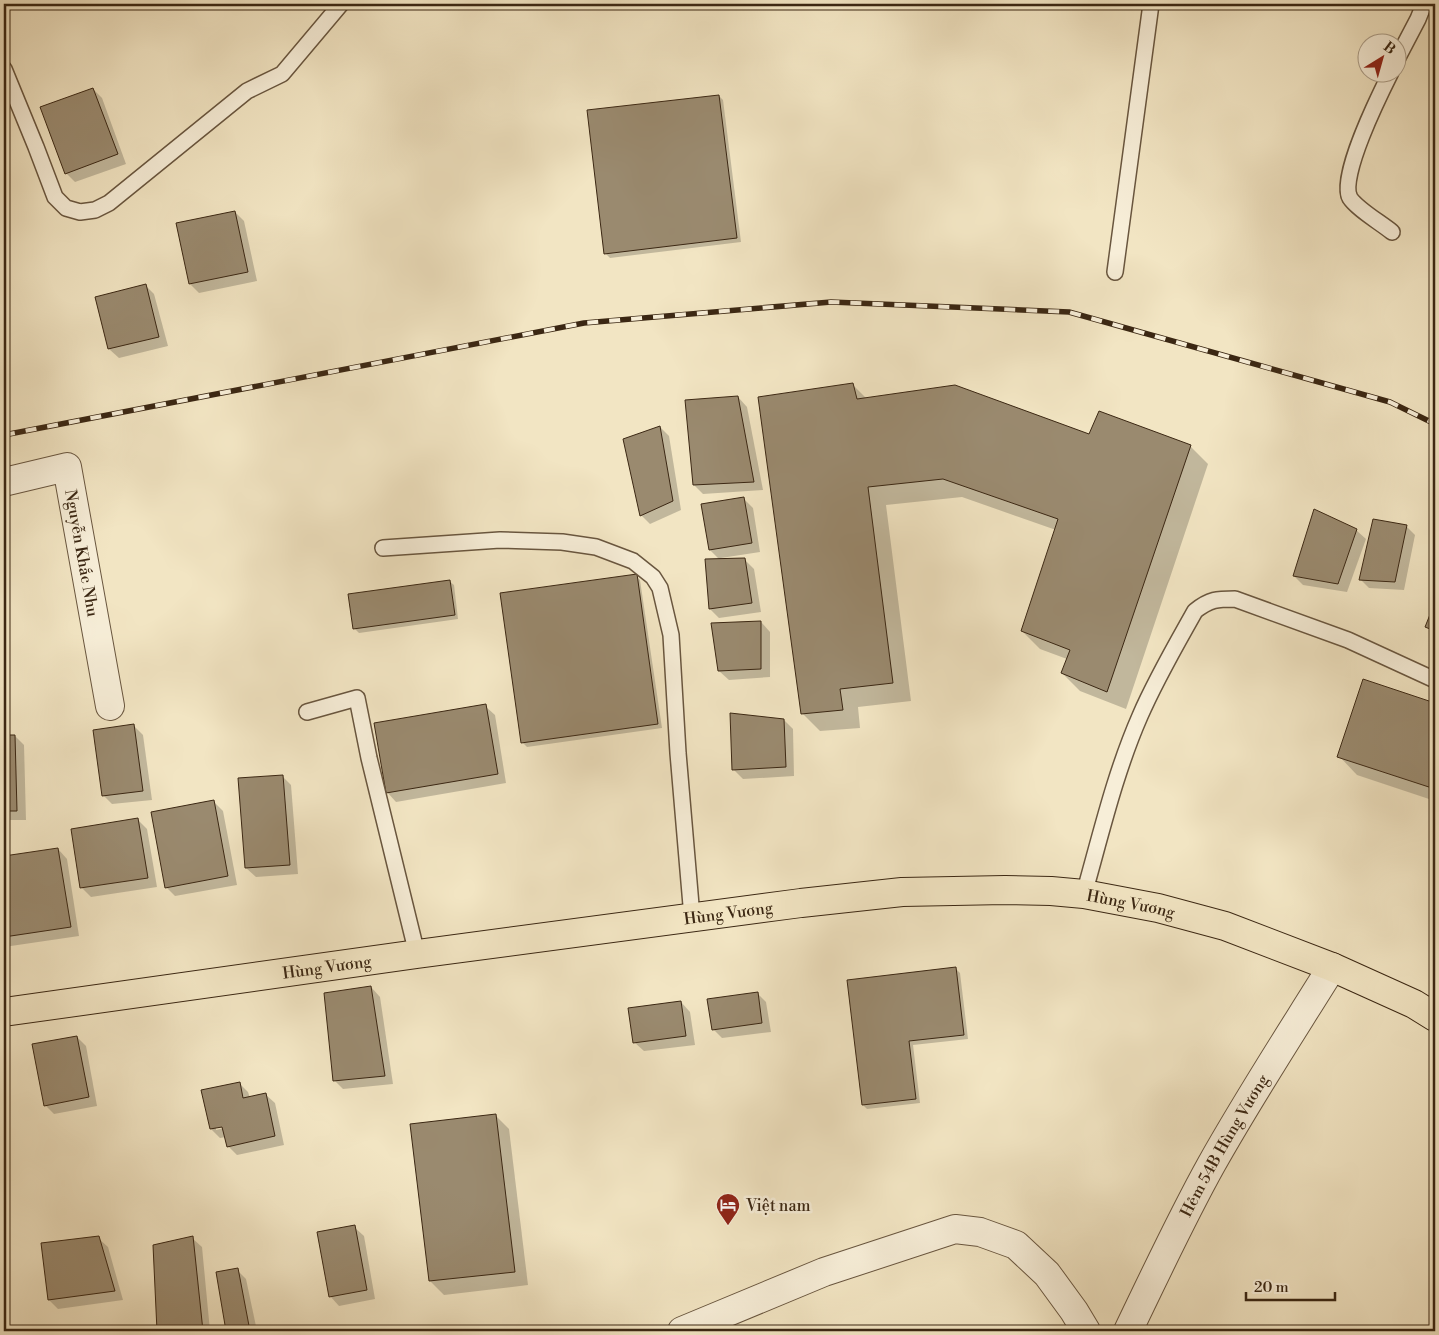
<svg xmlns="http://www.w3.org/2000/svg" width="1439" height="1335" font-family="'Libre Bodoni',serif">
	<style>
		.shadow { fill: #0003; fill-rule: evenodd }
		.building { fill: #9a8a6f; stroke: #3b2713 }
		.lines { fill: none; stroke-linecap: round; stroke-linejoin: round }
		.lane-casing { stroke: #69563f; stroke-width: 18 }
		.street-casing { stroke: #69563f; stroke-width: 30 }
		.highway-casing { stroke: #3b2713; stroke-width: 30 }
		.lane { stroke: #f7eed8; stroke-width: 15 }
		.street { stroke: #f7eed8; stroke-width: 28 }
		.highway { stroke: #f2e5c3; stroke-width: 28 }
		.rail-casing { stroke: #3b2713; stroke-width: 5.5 }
		.rail { stroke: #f7eed8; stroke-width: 4; stroke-dasharray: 11; stroke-linecap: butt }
		.labels { text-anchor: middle; stroke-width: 5; stroke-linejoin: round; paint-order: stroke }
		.street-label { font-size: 16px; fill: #3b2713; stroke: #f7eed8 }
		.poi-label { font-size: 16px; fill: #3b2713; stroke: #f7eed8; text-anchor: start }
	</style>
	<rect width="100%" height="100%" fill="#f2e5c3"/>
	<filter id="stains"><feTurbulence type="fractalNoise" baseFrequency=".004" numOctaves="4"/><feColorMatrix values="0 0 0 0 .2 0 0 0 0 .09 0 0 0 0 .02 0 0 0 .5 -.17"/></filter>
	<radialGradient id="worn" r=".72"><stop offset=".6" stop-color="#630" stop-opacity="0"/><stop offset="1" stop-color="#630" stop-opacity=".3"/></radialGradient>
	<!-- shadow -->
	<g class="shadow">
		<polygon points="106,4 127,4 112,10"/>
		<polygon points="93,89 102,98 126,164 75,182 66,173"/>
		<polygon points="719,96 723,100 741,242 610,258 605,253"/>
		<polygon points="235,212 244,221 257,281 199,293 190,284"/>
		<polygon points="145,285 154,294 168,346 119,358 109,349 96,298"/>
		<polygon points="853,385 867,399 1090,435 1190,446 1208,464 1126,709 1080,691 1062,673 1067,659 1040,649 1022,631 1056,530 962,497 886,505 911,701 858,707 860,728 820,731 802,713"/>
		<polygon points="738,397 747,407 763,490 703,494 694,485"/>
		<polygon points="660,427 669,436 681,510 650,524 641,515"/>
		<polygon points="744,499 753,508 760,552 721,558 722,560 745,560 754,569 761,612 719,618 710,609 720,560 710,550"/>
		<polygon points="1406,526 1415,535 1404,590 1369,588 1360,579"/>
		<polygon points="1356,530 1366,539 1347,592 1303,585 1294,576"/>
		<polygon points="636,576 640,580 662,728 527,747 523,743"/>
		<polygon points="449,581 454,585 458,619 359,633 354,628"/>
		<polygon points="1435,605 1435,635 1427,626"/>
		<polygon points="761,622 770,632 770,677 729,680 719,671"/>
		<polygon points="4,646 8,683 4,684"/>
		<polygon points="1364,681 1435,705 1435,801 1357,775 1339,756"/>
		<polygon points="485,706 495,715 506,783 396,802 387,792"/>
		<polygon points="784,720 793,729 794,776 743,779 734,770"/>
		<polygon points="134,726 143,735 152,800 112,804 103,795"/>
		<polygon points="4,736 15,736 24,745 26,820 4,820"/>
		<polygon points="282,776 291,785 298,874 256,877 246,868"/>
		<polygon points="214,802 223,811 237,885 175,896 166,887"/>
		<polygon points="138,820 147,829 157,887 91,897 82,888 72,830"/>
		<polygon points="58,849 67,859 79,936 4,947 4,858"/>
		<polygon points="955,968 960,973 968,1039 913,1045 920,1103 867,1109 863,1105"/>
		<polygon points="371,987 380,997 393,1084 343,1089 334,1080"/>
		<polygon points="757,993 766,1002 771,1032 722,1038 713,1029"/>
		<polygon points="681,1002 690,1012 695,1045 644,1051 634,1042"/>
		<polygon points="77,1037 86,1046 97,1106 54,1114 45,1105"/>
		<path d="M239,1083L248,1092L250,1098L265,1094L275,1103L284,1145L237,1155L228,1146L226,1137L220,1138L211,1129L203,1091ZM216,1127H228L216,1130Z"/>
		<polygon points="495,1115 509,1129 528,1285 444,1295 430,1281"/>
		<polygon points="354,1227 364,1236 375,1299 339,1306 330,1296"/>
		<polygon points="98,1238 108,1247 123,1300 58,1309 49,1300"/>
		<polygon points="192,1238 202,1247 210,1331 158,1331 154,1246"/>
		<polygon points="237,1270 246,1279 257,1331 227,1331 217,1273"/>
	</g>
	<!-- building -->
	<g class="building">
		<polygon points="93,88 118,154 65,174 40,107"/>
		<polygon points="719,95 737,238 604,254 587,110"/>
		<polygon points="235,211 248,272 189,284 176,223"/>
		<polygon points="146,284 159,337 108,349 95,297"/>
		<polygon points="853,383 857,399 955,385 1089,434 1099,411 1191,445 1107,692 1061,673 1070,650 1021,631 1058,519 943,479 868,487 893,683 840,689 843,710 801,714 758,397"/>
		<polygon points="738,396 754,482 693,485 685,400"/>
		<polygon points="660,426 673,501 640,516 623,439"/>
		<polygon points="744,497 752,543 709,550 701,504"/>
		<polygon points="1314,509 1357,529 1338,584 1293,576"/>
		<polygon points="1373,519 1407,525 1395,582 1359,580"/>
		<polygon points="745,558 752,603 709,609 705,559"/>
		<polygon points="637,574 658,724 521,743 500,593"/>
		<polygon points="450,580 455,615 353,629 348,594"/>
		<polygon points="1435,602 1435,631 1425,627"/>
		<polygon points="761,621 761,669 718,671 711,623"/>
		<polygon points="1363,679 1435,703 1435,789 1337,757"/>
		<polygon points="486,704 498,774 386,793 374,723"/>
		<polygon points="730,713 784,719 786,767 732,770"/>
		<polygon points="134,724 143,791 102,796 93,730"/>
		<polygon points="4,735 15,735 17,811 4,811"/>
		<polygon points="283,775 290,865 245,868 238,778"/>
		<polygon points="214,800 228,876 165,888 151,812"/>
		<polygon points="138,818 148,878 80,888 71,829"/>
		<polygon points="58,848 71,927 4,937 4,856"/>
		<polygon points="956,967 964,1035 909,1041 916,1099 862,1105 847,980"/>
		<polygon points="371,986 385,1076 333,1081 324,993"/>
		<polygon points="758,992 762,1023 712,1030 707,999"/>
		<polygon points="681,1001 686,1036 633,1043 628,1008"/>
		<polygon points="77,1036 89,1097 44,1106 32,1044"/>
		<polygon points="240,1082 243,1098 266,1093 275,1136 227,1147 222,1127 210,1129 201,1090"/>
		<polygon points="496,1114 515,1272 429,1281 410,1124"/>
		<polygon points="355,1225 367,1290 329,1297 317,1232"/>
		<polygon points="99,1236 115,1291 48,1300 41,1243"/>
		<polygon points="193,1236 203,1331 157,1331 153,1245"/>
		<polygon points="238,1268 250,1331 226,1331 216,1272"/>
		<polygon points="459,1326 459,1331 432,1331 432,1330"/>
	</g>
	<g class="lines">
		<!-- lane casing -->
		<g class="lane-casing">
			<g id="lane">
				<polyline points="1396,61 1418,19 1424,4"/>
				<polyline points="4,69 36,147 55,197 66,208 80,212 95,210 109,203 247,91 282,74 341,4"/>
				<path d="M1391,72C1380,94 1338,178 1350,198C1357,209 1381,223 1392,232"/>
				<polyline points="1115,272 1151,4"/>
				<polyline points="383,548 500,540 562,542 596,547 633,561 653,577 660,588 671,635 678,753 692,917"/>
				<polyline points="307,712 357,698 369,758 417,954"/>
				<path d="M1084,894C1101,834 1115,773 1140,716C1156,679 1176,645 1195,611C1210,599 1217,599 1235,599L1348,640L1435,680"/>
			</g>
		</g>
		<!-- street casing -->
		<g class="street-casing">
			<g id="street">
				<path id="s1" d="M4,482L67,467L110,706"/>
				<polyline points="682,1331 824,1272 955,1229 980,1232 1016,1245 1047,1274 1074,1311 1086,1331"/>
				<path id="s2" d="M1128,1331C1155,1275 1181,1219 1211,1165C1249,1097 1291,1033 1332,967"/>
			</g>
		</g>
		<!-- highway casing -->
		<g class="highway-casing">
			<g id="highway">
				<path id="s3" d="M4,1012L417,954L801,903L902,892L1005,890L1051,891L1084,894L1158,908L1225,926L1332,967L1414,1004L1435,1017"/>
			</g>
		</g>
		<!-- lane -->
		<use href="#lane" class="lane"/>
		<!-- street -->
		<use href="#street" class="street"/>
		<!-- highway -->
		<use href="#highway" class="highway"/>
		<!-- rail casing -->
		<g class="rail-casing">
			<polyline id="rail" points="4,435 584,323 831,302 1069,312 1390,402 1435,424"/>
		</g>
		<!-- rail -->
		<use href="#rail" class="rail"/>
	</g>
	<!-- icons -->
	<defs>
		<g id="hotel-pin" transform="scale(1.25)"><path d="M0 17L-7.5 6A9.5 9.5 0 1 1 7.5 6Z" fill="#8f2418" stroke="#f7eed8"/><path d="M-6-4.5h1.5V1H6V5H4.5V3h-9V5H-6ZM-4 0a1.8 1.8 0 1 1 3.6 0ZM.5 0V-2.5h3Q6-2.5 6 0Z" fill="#fff"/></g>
	</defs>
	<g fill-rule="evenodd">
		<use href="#hotel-pin" x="728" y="1205"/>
	</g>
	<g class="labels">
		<!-- street labels -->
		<g class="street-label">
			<text dy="6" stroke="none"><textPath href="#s1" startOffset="152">Nguyễn Khắc Nhu</textPath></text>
			<text dy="6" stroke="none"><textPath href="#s3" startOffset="1136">Hùng Vương</textPath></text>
			<text dy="6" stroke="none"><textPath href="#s3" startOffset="731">Hùng Vương</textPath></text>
			<text dy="6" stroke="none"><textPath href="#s3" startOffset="326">Hùng Vương</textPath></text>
			<text dy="6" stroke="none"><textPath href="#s2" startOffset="209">Hẻm 54B Hùng Vương</textPath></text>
		</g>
		<!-- poi labels -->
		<g class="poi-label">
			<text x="746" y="1211">Việt nam</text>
		</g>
	</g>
	<!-- margin -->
	<rect width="1439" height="1335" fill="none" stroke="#f2e5c3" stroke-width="20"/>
	<rect x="5" y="5" width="1429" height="1325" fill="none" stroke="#3b2713" stroke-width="2.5"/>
	<rect x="10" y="10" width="1419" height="1315" fill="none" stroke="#3b2713"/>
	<!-- north arrow -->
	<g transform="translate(1382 58) rotate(37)"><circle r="24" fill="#f7eed8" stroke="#ac9e89"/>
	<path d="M0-4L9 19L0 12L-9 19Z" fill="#8f2418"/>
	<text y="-8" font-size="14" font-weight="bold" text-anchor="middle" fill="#3b2713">B</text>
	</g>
	<!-- scale -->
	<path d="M1246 1292v8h89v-8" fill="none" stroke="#3b2713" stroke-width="2.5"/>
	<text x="1254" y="1292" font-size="15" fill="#3b2713" stroke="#f7eed8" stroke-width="4" paint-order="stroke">20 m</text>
	<rect width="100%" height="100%" filter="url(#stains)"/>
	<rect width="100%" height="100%" fill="url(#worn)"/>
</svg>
